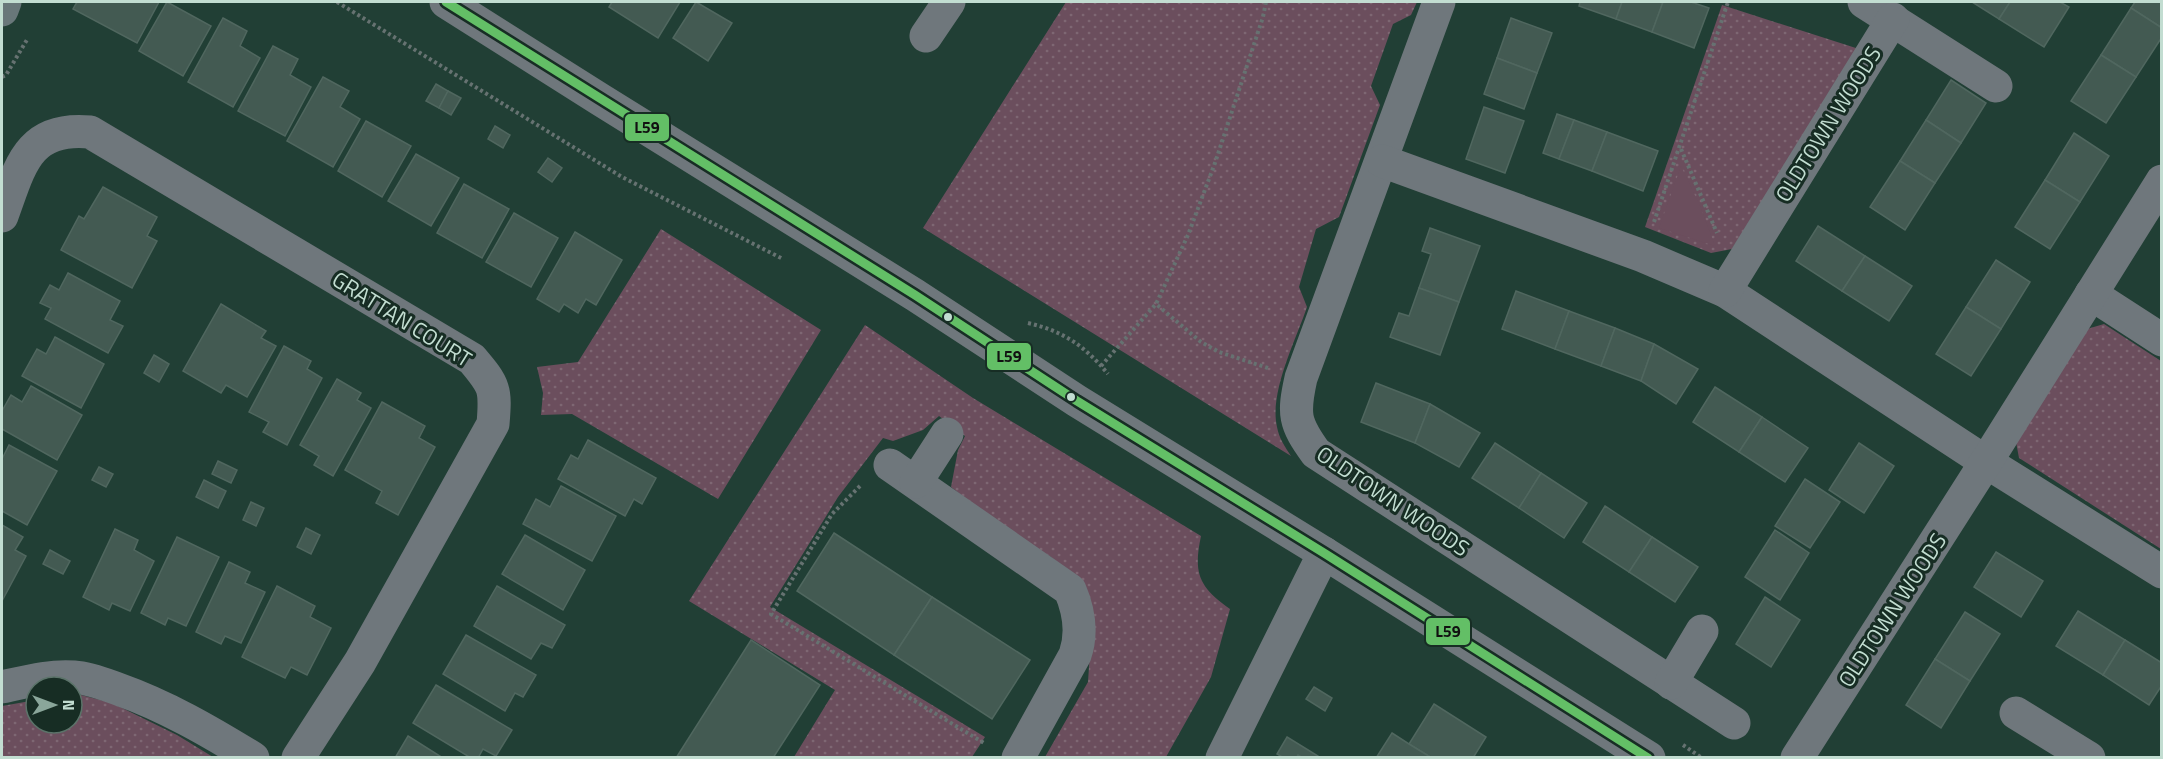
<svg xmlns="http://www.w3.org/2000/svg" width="2163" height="759" font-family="'Titillium Web',sans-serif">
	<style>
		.grass { fill: url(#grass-dots) }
		.park { fill: #6b4e5d }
		.building { fill: #435a52; stroke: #50675f; stroke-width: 1.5 }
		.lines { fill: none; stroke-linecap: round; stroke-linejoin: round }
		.path { stroke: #667271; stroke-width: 4; stroke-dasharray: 3 3; stroke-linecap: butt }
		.minor { stroke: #6f777c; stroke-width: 33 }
		.major { stroke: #69777a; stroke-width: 33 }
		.bus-1-casing { stroke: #172d24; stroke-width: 14 }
		.bus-1 { stroke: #63bf66; stroke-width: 9 }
		.bus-dot { fill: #c2ddd1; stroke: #172d24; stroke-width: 2 }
		.labels { text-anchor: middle; stroke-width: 6; stroke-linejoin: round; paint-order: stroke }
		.street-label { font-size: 22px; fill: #c2ddd1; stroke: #172d24 }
		.line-badge { stroke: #172d24; stroke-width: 2 }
		.pale-badge-label { font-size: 16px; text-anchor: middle; font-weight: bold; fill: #111 }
	</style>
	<defs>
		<pattern id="grass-dots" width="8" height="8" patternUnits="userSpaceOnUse" patternTransform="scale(1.5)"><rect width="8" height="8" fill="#6b4e5d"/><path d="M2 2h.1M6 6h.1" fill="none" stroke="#7e6773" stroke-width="1.8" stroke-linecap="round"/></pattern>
	</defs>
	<rect width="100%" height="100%" fill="#213f35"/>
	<!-- grass -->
	<g class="grass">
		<path d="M1066,2H1417L1411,15L1393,24L1371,86L1380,105L1339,217L1316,229L1299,287L1307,307C1296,340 1269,392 1277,427C1279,438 1285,447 1291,456L923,228Z"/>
		<polygon points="1722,5 1859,49 1732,249 1711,253 1645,227"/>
		<polygon points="661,229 821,330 718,499 572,414 541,415 543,393 537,367 578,362"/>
		<polygon points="2104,324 2161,361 2161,549 2019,458 2016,442 2087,329"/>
		<path d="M865,325L973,398L1201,536C1193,574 1199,587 1230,609L1211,677L1166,757H1045L1088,682L1091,636L1077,579L1051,557L999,525L951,487L958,450L965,436L939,416L923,430L893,441L883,438L838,497L770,607L985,737L972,757H794L835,690L689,601Z"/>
		<polygon points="81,695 112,703 177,735 213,757 2,757 2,706 36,700 36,723 72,723 72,696"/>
	</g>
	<!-- park -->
	<polygon class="park" points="1681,166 1700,206 1715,246 1659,228"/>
	<!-- building -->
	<g class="building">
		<polygon points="77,2 159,2 137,43 73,9"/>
		<polygon points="167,2 211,26 183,76 139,51"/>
		<polygon points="612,2 680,2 658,38 609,7"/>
		<polygon points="696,2 732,23 708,61 673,38"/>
		<polygon points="1580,2 1622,2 1616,19 1579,6"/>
		<polygon points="1622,2 1663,2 1652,32 1616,19"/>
		<polygon points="1663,2 1691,2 1709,8 1694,48 1652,32"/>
		<polygon points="1972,2 2010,2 1999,19"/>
		<polygon points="2010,2 2060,2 2069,7 2044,47 1999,19"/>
		<polygon points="2135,2 2162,2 2162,28 2131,8"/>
		<polygon points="2131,8 2162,28 2162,37 2136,77 2101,55"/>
		<polygon points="223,18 247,31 240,46 260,58 233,107 188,82"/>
		<polygon points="1511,18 1552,33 1537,73 1497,58"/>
		<polygon points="273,46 298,59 290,75 311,87 285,136 238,111"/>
		<polygon points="2101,55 2136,77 2106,123 2071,101"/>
		<polygon points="1497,58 1537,73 1524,109 1484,94"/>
		<polygon points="323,77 349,91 340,107 360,119 333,167 287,141"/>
		<polygon points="1951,80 1986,103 1961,143 1926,120"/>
		<polygon points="436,84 448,91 439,108 426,101"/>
		<polygon points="448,91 461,98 451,115 439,108"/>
		<polygon points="1484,107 1524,121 1505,173 1466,159"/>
		<polygon points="1557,114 1574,120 1559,159 1543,153"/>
		<polygon points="1574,120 1607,132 1592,171 1559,159"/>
		<polygon points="1926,120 1961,143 1935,183 1900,161"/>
		<polygon points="366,121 411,146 382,197 338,171"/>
		<polygon points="495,126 510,135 503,148 488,139"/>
		<polygon points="1607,132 1658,151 1643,191 1592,171"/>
		<polygon points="2074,133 2109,156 2080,202 2045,180"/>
		<polygon points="416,154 459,178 431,226 388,201"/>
		<polygon points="548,158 562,168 552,182 538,172"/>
		<polygon points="1900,161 1935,183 1905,230 1870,207"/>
		<polygon points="2045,180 2080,202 2050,249 2015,227"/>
		<polygon points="464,184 509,209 482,258 437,233"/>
		<polygon points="103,187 157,217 147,236 157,241 132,288 61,250 79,216 84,219"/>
		<polygon points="514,213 558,238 531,287 486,262"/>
		<polygon points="1818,226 1865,256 1842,291 1796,261"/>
		<polygon points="1430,228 1480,246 1459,302 1419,288 1431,254 1422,251"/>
		<polygon points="575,232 622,260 596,305 586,299 578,313 564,304 559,312 537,299"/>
		<polygon points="1865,256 1912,286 1889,321 1842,291"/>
		<polygon points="1996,260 2030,282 2001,329 1966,307"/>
		<polygon points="68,273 120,301 110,320 123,326 108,353 45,319 51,308 40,303 50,285 59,290"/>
		<polygon points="1419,288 1459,302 1440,355 1390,337 1399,313 1409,316"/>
		<polygon points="1516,291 1569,311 1555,349 1502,329"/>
		<polygon points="221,304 266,331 261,338 276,346 247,397 226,385 221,393 183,371"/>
		<polygon points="1966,307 2001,329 1971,376 1936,354"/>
		<polygon points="1569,311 1615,328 1601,366 1555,349"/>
		<polygon points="1615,328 1654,344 1641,381 1601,366"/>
		<polygon points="55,337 104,364 81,408 22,376 37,349 46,354"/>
		<polygon points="1654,344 1698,369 1676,404 1641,381"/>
		<polygon points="284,346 311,361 307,369 322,378 287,445 263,432 269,422 249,412"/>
		<polygon points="154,355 169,364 159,382 144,373"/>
		<polygon points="337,379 361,393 357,400 371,408 333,476 314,465 319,456 300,445"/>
		<polygon points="1376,383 1430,404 1415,443 1361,422"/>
		<polygon points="31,386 82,415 57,460 2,429 2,411 11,395 22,402"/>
		<polygon points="1715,387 1762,417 1739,452 1693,422"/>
		<polygon points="382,402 425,426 419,438 435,447 398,515 376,503 382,491 345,470"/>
		<polygon points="1430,404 1480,433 1459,467 1415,443"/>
		<polygon points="1762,417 1808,448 1785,482 1739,452"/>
		<polygon points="588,440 656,478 642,504 634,499 625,516 558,479 571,455 578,459"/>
		<polygon points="1495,443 1541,473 1519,508 1472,478"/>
		<polygon points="1859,443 1894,466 1864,513 1829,490"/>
		<polygon points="9,445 57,471 27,525 2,511 2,459"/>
		<polygon points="218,461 237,470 231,483 212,474"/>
		<polygon points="99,467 113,474 106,487 92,480"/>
		<polygon points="1541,473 1587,503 1564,538 1519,508"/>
		<polygon points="1805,479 1840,502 1810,548 1775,526"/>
		<polygon points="204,480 226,491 218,508 196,497"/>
		<polygon points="561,486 616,516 592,561 523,524 536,499 550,507"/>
		<polygon points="251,502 264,508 256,526 243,520"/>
		<polygon points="1605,506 1652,537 1629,572 1583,542"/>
		<polygon points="2,525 23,537 15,550 26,556 2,601"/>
		<polygon points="306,528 320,535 311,554 297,547"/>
		<polygon points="115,529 138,540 134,550 154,561 130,611 112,603 109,610 83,597"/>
		<polygon points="1775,530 1809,553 1780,600 1745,577"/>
		<polygon points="834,533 932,597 894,655 797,591"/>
		<polygon points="525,535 585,570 563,610 502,574"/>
		<polygon points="177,537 219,557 186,626 168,618 165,625 141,613"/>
		<polygon points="1652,537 1698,567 1675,602 1629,572"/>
		<polygon points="50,550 70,561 63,574 43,564"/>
		<polygon points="1996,552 2043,581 2021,617 1974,587"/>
		<polygon points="229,562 250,572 245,583 265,592 241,643 225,636 221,644 196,632"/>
		<polygon points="277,586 315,606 310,617 331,628 307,675 291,667 285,678 242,657"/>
		<polygon points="497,586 565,625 552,648 541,643 531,659 474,626"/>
		<polygon points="932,597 1030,660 992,719 894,655"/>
		<polygon points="1765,597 1800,620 1771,667 1736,644"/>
		<polygon points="2078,611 2125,640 2103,675 2056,646"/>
		<polygon points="1965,612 2000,634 1970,681 1935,659"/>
		<polygon points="466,635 536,675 523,697 515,693 505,711 443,674"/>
		<polygon points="751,640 820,685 773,758 676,758"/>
		<polygon points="2125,640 2162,663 2162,685 2149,705 2103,675"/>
		<polygon points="1935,659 1970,681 1941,728 1906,705"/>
		<polygon points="436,685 512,730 496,756 483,749 478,758 471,758 413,723"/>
		<polygon points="1314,687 1332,698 1325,711 1306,699"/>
		<polygon points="1434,704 1486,737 1473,758 1432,758 1409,744"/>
		<polygon points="1392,733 1409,744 1432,758 1376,758"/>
		<polygon points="408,736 443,758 395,758"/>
		<polygon points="1287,737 1318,756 1317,758 1303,758 1298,755 1296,758 1284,758 1277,754"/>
	</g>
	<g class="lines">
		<!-- path -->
		<g class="path">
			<polyline points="337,2 622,177 783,259"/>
			<polyline points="1266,2 1263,17 1215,163 1188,235 1156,304 1201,342 1219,352 1268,368"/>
			<polyline points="2,77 6,75 28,38"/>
			<polyline points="1681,149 1717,233"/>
			<polyline points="1654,222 1728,2"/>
			<path d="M1028,323C1063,331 1085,346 1108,374"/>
			<polyline points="1101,366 1156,304"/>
			<polyline points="860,486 832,514 771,614 984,743"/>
			<polyline points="1683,745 1702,758"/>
		</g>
		<!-- minor -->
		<g class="minor">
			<polyline points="446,2 601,100 915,295 1077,401 1324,553 1649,758"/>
			<path d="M1439,2L1301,378C1293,414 1294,423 1316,453L1734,723"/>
			<polyline points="1864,2 1996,86"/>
			<polyline points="926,36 949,2"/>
			<polyline points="1382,161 1643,256 1725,291 1986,462 2162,572"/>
			<path d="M2,216C20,167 27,126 90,132L472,359C495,386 496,389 493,424L360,662L298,758"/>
			<polyline points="1725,291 1893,19"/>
			<polyline points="2091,294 2162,340"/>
			<path d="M890,465L1070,590C1079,611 1083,632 1075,655L1018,758"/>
			<polyline points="916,482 947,434"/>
			<polyline points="1671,683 1702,631"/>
			<path d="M2,687C25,682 50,675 74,677C89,678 104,684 118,689C166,706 209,731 253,758"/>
			<polyline points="2016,713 2089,758"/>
			<polyline points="1222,758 1324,553"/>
			<polyline points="1797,758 1986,462 2162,181"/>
		</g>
		<!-- major -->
		<polyline class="major" points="2,10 5,2"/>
		<!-- bus-1 casing -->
		<g class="bus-1-casing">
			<polyline id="bus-1" points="446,2 915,295 1077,401 1324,553 1648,758"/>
		</g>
		<!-- bus-1 -->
		<use href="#bus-1" class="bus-1"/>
	</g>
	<!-- markers -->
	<g class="bus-dot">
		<circle cx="948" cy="317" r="5"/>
		<circle cx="1071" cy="397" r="5"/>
	</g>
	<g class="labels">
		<!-- street labels -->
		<g class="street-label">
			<text transform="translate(1828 124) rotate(-58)" y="8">OLDTOWN WOODS</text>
			<text transform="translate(402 319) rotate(32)" y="8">GRATTAN COURT</text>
			<text transform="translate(1393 501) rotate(34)" y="8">OLDTOWN WOODS</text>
			<text transform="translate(1892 610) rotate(-57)" y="8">OLDTOWN WOODS</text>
		</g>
	</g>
	<g class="line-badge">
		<rect x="624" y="113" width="46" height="29" rx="6" fill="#63bf66"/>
		<rect x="986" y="342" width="46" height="29" rx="6" fill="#63bf66"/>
		<rect x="1425" y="617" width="46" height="29" rx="6" fill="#63bf66"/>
	</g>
	<g class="pale-badge-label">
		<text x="647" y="133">L59</text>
		<text x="1009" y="362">L59</text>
		<text x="1448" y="637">L59</text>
	</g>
	<!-- border -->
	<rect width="2163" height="759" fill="none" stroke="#c2ddd1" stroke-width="6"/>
	<!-- north arrow -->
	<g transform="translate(54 705) rotate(90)"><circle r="28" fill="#172d24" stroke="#5b7369" stroke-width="1.5"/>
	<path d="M0-4.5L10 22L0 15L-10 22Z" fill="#8aa69a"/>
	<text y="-9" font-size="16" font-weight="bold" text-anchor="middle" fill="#c2ddd1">N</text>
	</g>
</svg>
